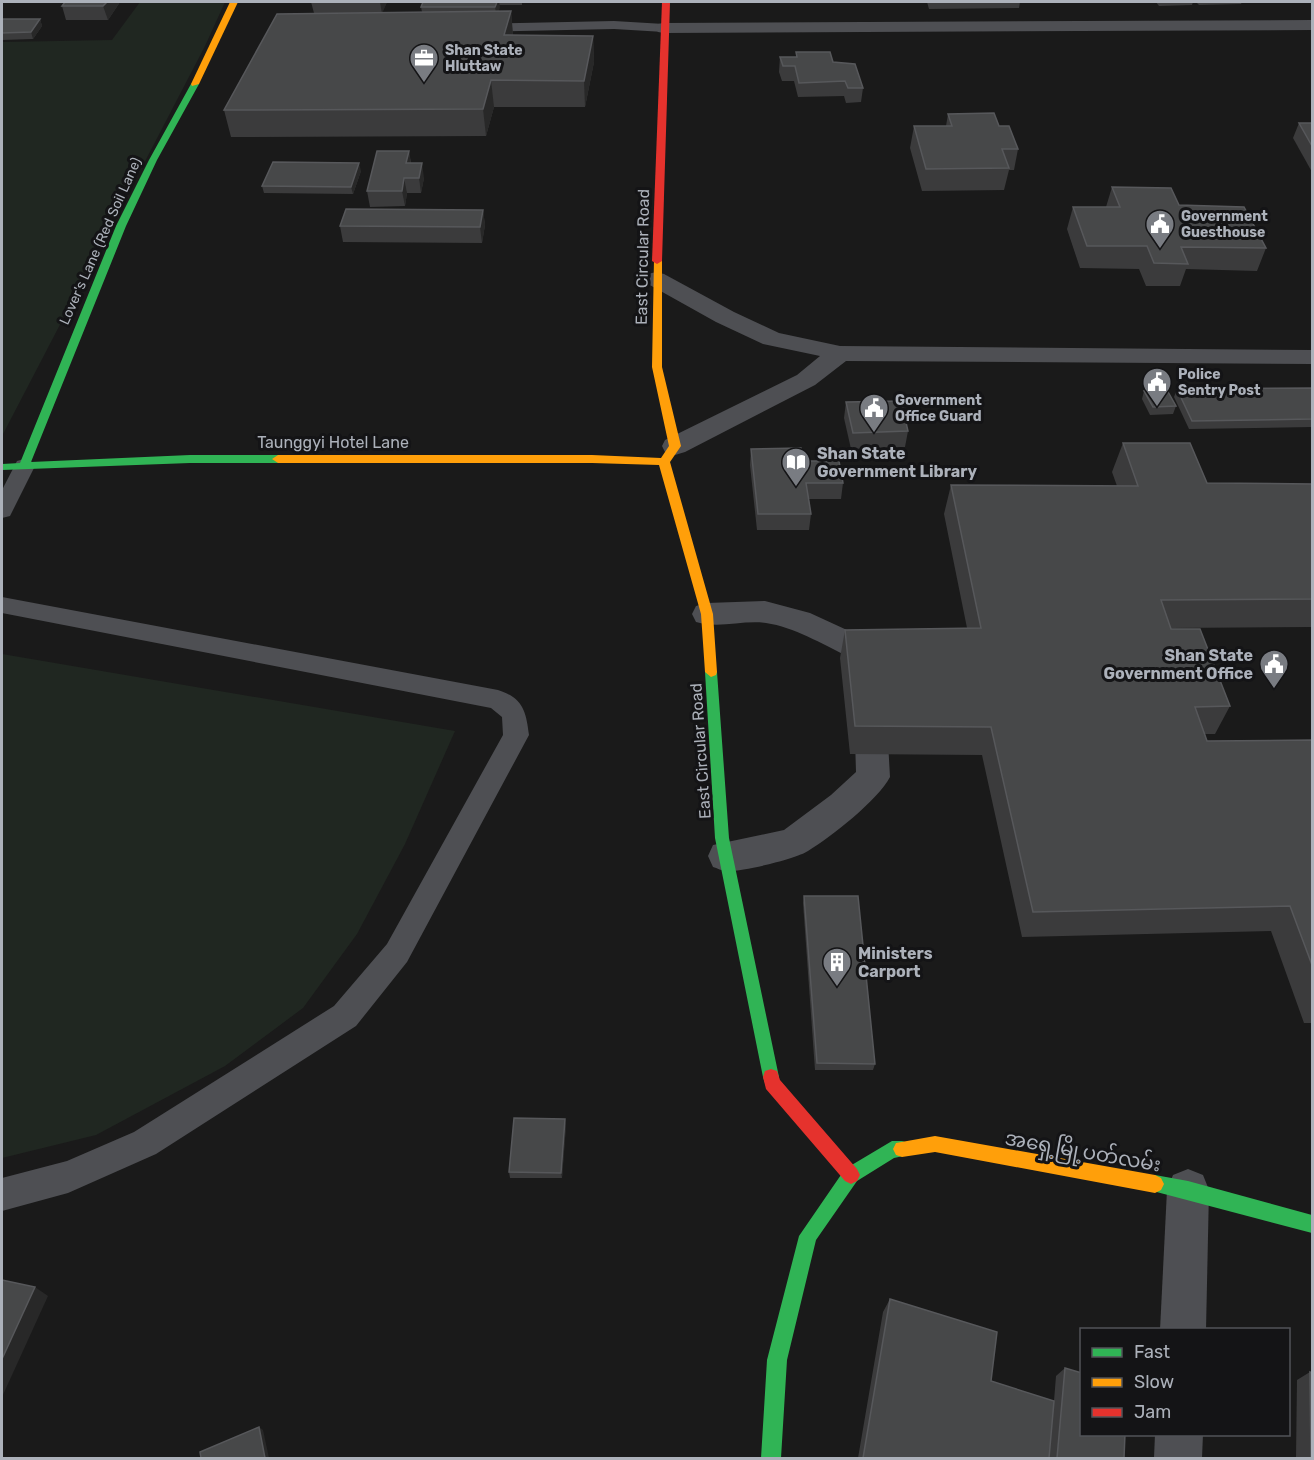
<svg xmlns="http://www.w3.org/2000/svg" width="1314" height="1460" font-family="Rubik,'Noto Sans Myanmar',sans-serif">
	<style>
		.green { fill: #202721 }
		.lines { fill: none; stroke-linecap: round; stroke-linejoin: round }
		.lane { fill: #4e4f53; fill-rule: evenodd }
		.street { fill: #4e4f53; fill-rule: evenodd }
		.fast { fill: #30b455; fill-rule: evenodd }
		.slow { fill: #ff9f0a; fill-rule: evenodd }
		.jam { fill: #e5322d; fill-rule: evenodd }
		.wall { fill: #3b3b3c }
		.shaded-wall { fill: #282828 }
		.building { fill: #474849; stroke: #57585b; stroke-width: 1.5 }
		.labels { text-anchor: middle; stroke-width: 6; stroke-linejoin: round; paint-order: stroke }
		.far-poi-label { font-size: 14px; font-weight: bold; fill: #acb1ba; stroke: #141416; text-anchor: start }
		.far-street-label { font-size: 14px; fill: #acb1ba; stroke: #141416 }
		.street-label { font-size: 16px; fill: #acb1ba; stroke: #141416 }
		.poi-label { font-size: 16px; font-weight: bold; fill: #acb1ba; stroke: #141416; text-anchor: start }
		.near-street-label { font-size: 20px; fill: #acb1ba; stroke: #141416 }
	</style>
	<rect width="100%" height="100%" fill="#1a1a1a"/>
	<!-- green -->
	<g class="green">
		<polygon points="140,2 225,2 205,46 2,436 2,42 112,40"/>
		<polygon points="2,654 455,731 405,844 357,934 303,1008 225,1066 96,1135 2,1158"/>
	</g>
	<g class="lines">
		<!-- lane -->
		<g class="lane">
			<polygon points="614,21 664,24 671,28 664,32 614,29 477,32 470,28 477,24"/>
			<polygon points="24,459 31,461 35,466 10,516 2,518 2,490 17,461"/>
			<path d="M2,597L498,690C523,698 526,711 529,735L407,962L356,1026L156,1154L68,1193L2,1211V1178L67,1161L134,1132L334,1006L387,944L503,735L502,717L491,708L2,613Z"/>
		</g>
		<!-- street -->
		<g class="street">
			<polygon points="1312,20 1312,30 664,33 658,32 655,28 658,24 664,23"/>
			<polygon points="656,272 664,274 734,312 779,333 840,346 1312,350 1312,364 846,361 815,385 685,452 675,455 665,452 662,446 665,440 797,375 820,356 763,344 716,322 648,284 644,279 648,274"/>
			<path d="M765,601L810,613L873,642L878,650L886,706L890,777C878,800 831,837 808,851C796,859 741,872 727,871C722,871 717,868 713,867L708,856L713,845L784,830L831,795L856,772L854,706L847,656C822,644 794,627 766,623C742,620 719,629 696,622L692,614L696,606L707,603Z"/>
			<polygon points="1188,1169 1203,1175 1209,1190 1206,1330 1160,1330 1167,1190 1173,1175"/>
			<polygon points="1155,1434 1203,1434 1202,1458 1154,1458"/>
		</g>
		<!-- fast -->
		<g class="fast">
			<polygon points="195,82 199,84 157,160 126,226 31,462 190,455 278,455 284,459 278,463 190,463 2,470 2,464 20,463 116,226 149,160 191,84"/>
			<polygon points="711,667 717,672 729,838 779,1077 777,1083 771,1085 765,1083 763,1077 715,838 705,672"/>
			<polygon points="892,1141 902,1141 908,1143 911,1149 908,1155 894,1158 857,1181 816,1240 787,1360 781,1458 761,1458 767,1360 799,1236 845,1169"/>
			<polygon points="1155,1175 1188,1181 1312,1215 1312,1233 1149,1190 1146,1184 1149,1178"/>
		</g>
		<!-- slow -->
		<g class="slow">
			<polygon points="230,2 238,2 199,84 192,86 191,84"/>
			<polygon points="654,259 662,261 662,367 681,446 670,462 713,614 717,672 716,675 711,677 705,672 701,614 659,465 592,463 278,463 272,459 278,455 592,455 661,458 669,446 652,367"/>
			<polygon points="935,1136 1155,1175 1161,1178 1164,1184 1161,1190 1155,1193 935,1152 902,1157 896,1155 893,1149 896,1143"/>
		</g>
		<!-- jam -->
		<g class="jam">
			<polygon points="662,2 670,2 662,261 657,264 652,261"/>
			<polygon points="771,1069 777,1071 780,1080 857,1169 860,1175 857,1181 851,1184 845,1181 766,1089 763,1077 765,1071"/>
		</g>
	</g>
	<!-- wall -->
	<g class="wall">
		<polygon points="120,2 108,20 66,20 62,6"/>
		<polygon points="311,2 387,2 382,12 422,12 421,7 423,2 522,2 522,5 499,5 499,11 511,11 513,35 593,36 594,62 585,107 494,107 486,136 231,137 224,110 314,13"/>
		<polygon points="927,2 1020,2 1019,8 929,9"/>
		<polygon points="1156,2 1193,2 1192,5 1159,6"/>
		<polygon points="1196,2 1242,2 1241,4 1199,5"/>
		<polygon points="2,19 40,19 42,26 33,39 2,40"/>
		<polygon points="796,52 833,62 863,88 861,102 846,103 844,96 798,97 794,81 782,81 779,72 780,57 796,57"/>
		<polygon points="948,114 1018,149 1014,170 1009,170 1004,190 922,191 910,148 914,126 946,126"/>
		<polygon points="1299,123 1312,123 1312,172 1293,138"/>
		<polygon points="409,151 411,163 424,178 421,193 407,193 405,206 370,207 367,191"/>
		<polygon points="361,171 353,194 264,193 262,186"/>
		<polygon points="1112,187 1179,205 1266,248 1257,271 1186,269 1180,286 1146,286 1139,269 1080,268 1067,229 1073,207 1106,207"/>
		<polygon points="483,210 485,225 482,243 343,242 340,226"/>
		<polygon points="1312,388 1312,427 1189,429 1174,397 1177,389"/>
		<polygon points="1144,391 1176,406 1173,414 1150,415 1142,399"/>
		<polygon points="846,402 908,431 905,447 851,449 844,418"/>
		<polygon points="1123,443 1207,483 1312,484 1312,627 1171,628 1230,706 1215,734 1205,734 1207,741 1312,740 1312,1023 1304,1023 1271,931 1022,937 982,755 850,754 840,658 845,630 967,628 944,514 951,485 1117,486 1112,472"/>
		<polygon points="751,449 803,461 843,483 841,499 809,499 811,514 809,530 757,530 750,465"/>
		<polygon points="804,896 875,1064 873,1070 815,1070 803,903"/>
		<polygon points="566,1125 562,1178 510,1178 509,1172"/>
		<polygon points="890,1299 991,1381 1054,1401 1056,1376 1065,1368 1124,1458 858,1458 883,1312"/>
		<polygon points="1310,1372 1312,1458 1296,1458 1297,1380"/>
	</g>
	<!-- shaded-wall -->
	<g class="shaded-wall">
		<polygon points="107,2 120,2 108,20 103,6"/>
		<polygon points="380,2 387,2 382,14"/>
		<polygon points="497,2 499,2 500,7 497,21 495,7"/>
		<polygon points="511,11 513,36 504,35"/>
		<polygon points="40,19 42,26 33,39 31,32"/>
		<polygon points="593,36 594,62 585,107 584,81"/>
		<polygon points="491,80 494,107 486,136 483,109"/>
		<polygon points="409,151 411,166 406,163"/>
		<polygon points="359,163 361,171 353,194 351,187"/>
		<polygon points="422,163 424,178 421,193 419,178"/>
		<polygon points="404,178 407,193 405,206 402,191"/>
		<polygon points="483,210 485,225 482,243 480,227"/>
		<polygon points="565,1119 566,1125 562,1178 561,1173"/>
		<polygon points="35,1287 48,1296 2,1397 2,1359"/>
		<polygon points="259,1427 263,1430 269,1458 265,1458"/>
	</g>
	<!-- building -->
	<g class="building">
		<polygon points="65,2 107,2 103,6 62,6"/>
		<polygon points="423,2 497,2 495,7 421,7"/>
		<polygon points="511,11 504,35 593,36 584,81 491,80 483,109 224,110 277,14"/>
		<polygon points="2,19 40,19 31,32 2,33"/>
		<polygon points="796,52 830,52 833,62 855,64 863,88 848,88 845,81 799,83 795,66 783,66 780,57 797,57"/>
		<polygon points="994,113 999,126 1009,126 1018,149 1002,149 1009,168 926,169 914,126 952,126 948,114"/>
		<polygon points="1299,123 1312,123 1312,146"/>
		<polygon points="377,151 409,151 406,163 422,163 419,178 404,178 402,191 367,191"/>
		<polygon points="273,162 359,163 351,187 262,186"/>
		<polygon points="1112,187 1171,188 1179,205 1244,207 1266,248 1181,247 1188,264 1154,263 1147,246 1087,246 1073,207 1120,207"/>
		<polygon points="346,209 483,210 480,227 340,226"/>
		<polygon points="1312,388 1312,419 1192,421 1177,389"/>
		<polygon points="1167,390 1176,406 1153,407 1144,391"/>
		<polygon points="901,401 908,431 853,433 846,402"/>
		<polygon points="1123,443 1190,443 1207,483 1312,484 1312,599 1161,600 1171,629 1200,629 1230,706 1195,707 1207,741 1312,740 1312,965 1290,906 1033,912 991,727 855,726 845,630 981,628 951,485 1138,486"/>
		<polygon points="801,448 803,461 839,461 843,483 806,483 811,514 758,514 751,449"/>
		<polygon points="804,896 858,896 875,1064 817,1063"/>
		<polygon points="514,1118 565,1119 561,1173 509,1172"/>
		<polygon points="2,1280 35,1287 2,1359"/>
		<polygon points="890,1299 997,1332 991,1381 1054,1401 1049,1458 863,1458"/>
		<polygon points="1065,1368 1082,1373 1082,1434 1125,1434 1124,1458 1057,1458"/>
		<polygon points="1310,1372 1312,1373 1312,1458 1311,1458"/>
		<polygon points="259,1427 265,1458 201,1458 200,1452"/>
	</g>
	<!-- icons -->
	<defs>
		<g id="office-pin" transform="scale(1.5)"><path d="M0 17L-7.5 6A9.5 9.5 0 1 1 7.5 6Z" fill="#797c82" stroke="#141416"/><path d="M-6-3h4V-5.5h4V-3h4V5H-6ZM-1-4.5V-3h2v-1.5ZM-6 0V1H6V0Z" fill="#fff"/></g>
		<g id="civic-pin" transform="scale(1.5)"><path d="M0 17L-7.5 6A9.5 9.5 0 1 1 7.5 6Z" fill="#797c82" stroke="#141416"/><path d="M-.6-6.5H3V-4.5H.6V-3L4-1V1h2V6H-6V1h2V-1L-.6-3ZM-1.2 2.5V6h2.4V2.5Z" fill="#fff"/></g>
		<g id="library-pin" transform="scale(1.5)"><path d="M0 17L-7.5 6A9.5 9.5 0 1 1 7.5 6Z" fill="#797c82" stroke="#141416"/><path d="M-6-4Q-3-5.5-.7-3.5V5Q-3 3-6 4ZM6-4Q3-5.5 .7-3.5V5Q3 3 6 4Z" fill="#fff"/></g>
		<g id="building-pin" transform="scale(1.5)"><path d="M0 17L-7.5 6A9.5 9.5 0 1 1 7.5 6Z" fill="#797c82" stroke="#141416"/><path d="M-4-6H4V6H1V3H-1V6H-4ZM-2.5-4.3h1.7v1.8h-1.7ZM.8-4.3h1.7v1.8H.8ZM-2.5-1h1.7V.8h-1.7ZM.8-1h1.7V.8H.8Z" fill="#fff"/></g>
	</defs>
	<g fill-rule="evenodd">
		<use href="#office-pin" x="424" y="58"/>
		<use href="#civic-pin" x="1160" y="224"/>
		<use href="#civic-pin" x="1157" y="382"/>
		<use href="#civic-pin" x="874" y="408"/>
		<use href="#library-pin" x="796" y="462"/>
		<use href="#civic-pin" x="1274" y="664"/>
		<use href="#building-pin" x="837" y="962"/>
	</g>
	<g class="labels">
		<!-- far-poi labels -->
		<g class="far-poi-label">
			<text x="445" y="55">Shan State<tspan x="445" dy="16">Hluttaw</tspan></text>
			<text x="1181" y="221">Government<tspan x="1181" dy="16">Guesthouse</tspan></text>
			<text x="1178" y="379">Police<tspan x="1178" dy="16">Sentry Post</tspan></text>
			<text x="895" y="405">Government<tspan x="895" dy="16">Office Guard</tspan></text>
		</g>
		<!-- far-street labels -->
		<g class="far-street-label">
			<text transform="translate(100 241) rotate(-66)" y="5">Lover's Lane (Red Soil Lane)</text>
		</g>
		<!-- street labels -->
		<g class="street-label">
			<text transform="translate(642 257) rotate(-89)" y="6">East Circular Road</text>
			<text x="333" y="448">Taunggyi Hotel Lane</text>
			<text transform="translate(700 751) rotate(-94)" y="6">East Circular Road</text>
		</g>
		<!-- poi labels -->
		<g class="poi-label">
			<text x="817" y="459">Shan State<tspan x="817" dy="18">Government Library</tspan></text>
			<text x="1253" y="661" text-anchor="end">Shan State<tspan x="1253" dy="18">Government Office</tspan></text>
			<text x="858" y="959">Ministers<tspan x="858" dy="18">Carport</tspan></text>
		</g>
		<!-- near-street labels -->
		<g class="near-street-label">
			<text transform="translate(1083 1151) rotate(10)" y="7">အရှေ့မြို့ပတ်လမ်း</text>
		</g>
	</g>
	<!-- border -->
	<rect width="1314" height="1460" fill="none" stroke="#acb1ba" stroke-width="6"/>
	<!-- legend -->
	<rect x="1080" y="1328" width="210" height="108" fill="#141416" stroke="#515358" stroke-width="1.5"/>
	<rect x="1092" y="1348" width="30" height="9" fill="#30b455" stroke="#515358" stroke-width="1.5"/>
	<text x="1134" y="1358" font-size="18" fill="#acb1ba">Fast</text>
	<rect x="1092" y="1378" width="30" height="9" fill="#ff9f0a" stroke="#515358" stroke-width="1.5"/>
	<text x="1134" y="1388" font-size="18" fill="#acb1ba">Slow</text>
	<rect x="1092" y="1408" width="30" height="9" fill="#e5322d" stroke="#515358" stroke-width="1.5"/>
	<text x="1134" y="1418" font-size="18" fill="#acb1ba">Jam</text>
</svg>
